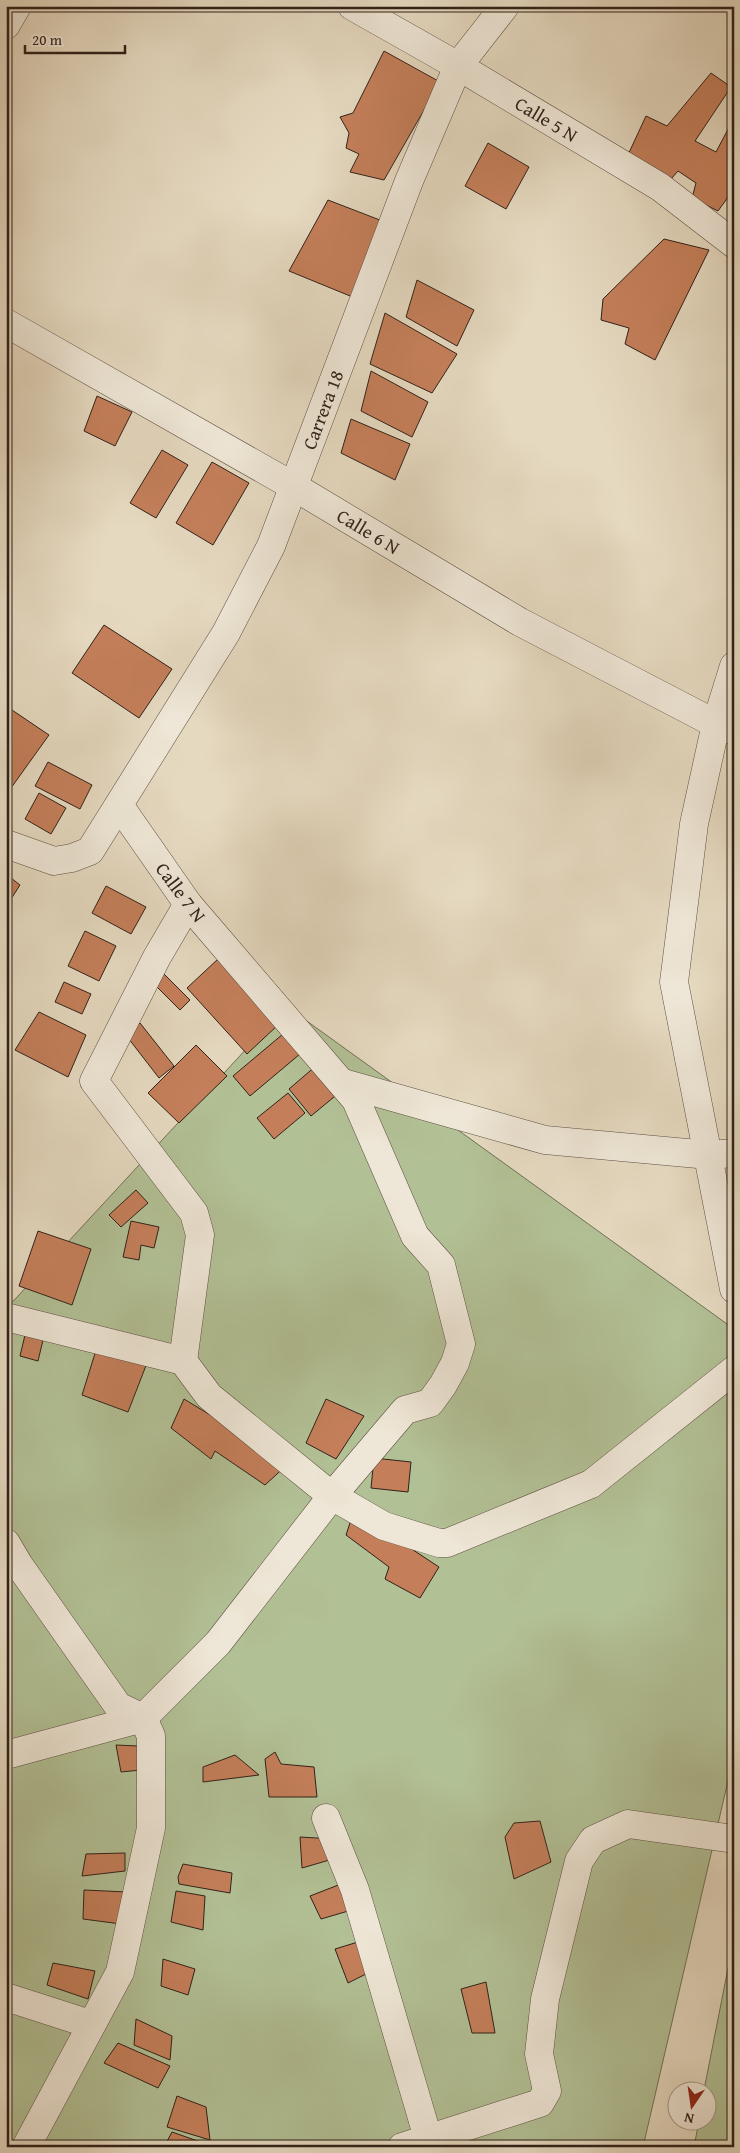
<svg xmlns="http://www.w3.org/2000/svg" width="740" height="2153" font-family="'Gentium Book Plus',serif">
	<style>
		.green { fill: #b2c095; stroke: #717057 }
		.building { fill: #c47f5a; stroke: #302119 }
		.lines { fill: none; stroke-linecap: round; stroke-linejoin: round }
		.street-casing { stroke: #5d4f43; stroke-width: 29 }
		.street { stroke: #eee6d6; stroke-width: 28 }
		.labels { text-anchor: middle; stroke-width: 4; stroke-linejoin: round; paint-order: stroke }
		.street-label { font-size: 19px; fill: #302119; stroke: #eee6d6 }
	</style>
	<rect width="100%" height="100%" fill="#e5d9c0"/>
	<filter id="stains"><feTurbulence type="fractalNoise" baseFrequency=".004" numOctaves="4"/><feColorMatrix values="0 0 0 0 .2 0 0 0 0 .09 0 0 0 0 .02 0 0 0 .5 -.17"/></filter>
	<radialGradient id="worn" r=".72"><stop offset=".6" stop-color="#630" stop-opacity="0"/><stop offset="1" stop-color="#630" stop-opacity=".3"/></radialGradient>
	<!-- green -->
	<g class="green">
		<polygon points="286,1006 734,1329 734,1755 643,2147 6,2147 6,1309"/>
		<polygon points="734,1938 734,2147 694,2147 699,2121 708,2120 708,2090 704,2090"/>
	</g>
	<!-- building -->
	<g class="building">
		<polygon points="384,51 440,82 384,180 350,172 359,154 346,148 349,133 340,117 353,113"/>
		<polygon points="711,73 731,87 695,141 716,152 734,118 734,189 718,211 692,198 696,183 678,171 671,179 627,157 646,116 667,126"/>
		<polygon points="488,143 529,167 506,209 465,186"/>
		<polygon points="328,200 385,222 355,298 289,271"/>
		<polygon points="664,239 709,250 655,360 625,344 629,328 601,320 603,299"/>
		<polygon points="417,280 474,310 457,346 406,317"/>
		<polygon points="385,313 457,354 432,393 370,364"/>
		<polygon points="371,371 428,402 412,437 361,411"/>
		<polygon points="97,396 132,412 115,446 84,431"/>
		<polygon points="351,419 410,444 395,480 341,453"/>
		<polygon points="162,450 188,465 156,518 130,503"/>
		<polygon points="212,462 249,483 213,545 176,523"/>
		<polygon points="104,625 172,669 139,718 72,673"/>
		<polygon points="12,710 49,735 6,795 6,719"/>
		<polygon points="48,762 92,785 80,809 35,786"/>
		<polygon points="39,793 66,808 51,834 25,819"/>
		<polygon points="6,874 20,885 6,907"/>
		<polygon points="106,886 146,907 131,934 92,913"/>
		<polygon points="85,931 116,946 99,981 68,966"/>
		<polygon points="218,959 279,1024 247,1054 187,988"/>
		<polygon points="164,974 190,1000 180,1010 154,984"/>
		<polygon points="64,982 91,994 82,1014 55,1002"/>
		<polygon points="39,1012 86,1035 68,1077 15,1050"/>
		<polygon points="140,1023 174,1066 159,1078 125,1034"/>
		<polygon points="283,1034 300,1054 250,1096 233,1076"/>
		<polygon points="196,1045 227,1076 179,1123 148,1093"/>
		<polygon points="317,1065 340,1092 311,1116 289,1089"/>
		<polygon points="288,1093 305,1113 274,1139 257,1118"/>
		<polygon points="136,1190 148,1203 121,1227 109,1215"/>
		<polygon points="131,1221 159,1227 154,1248 141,1245 139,1260 123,1257"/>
		<polygon points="38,1231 91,1249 72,1305 19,1286"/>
		<polygon points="25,1335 43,1340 38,1361 20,1356"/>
		<polygon points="97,1347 147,1363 128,1412 82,1395"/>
		<polygon points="184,1399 289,1463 265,1485 215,1451 211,1459 171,1428"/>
		<polygon points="326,1399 364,1416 336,1459 306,1443"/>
		<polygon points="374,1458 411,1462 408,1492 371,1488"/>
		<polygon points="354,1511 439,1567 420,1598 385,1579 389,1567 346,1535"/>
		<polygon points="116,1745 138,1746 141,1770 121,1772"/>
		<polygon points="275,1752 281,1764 314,1767 317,1797 269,1797 265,1759"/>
		<polygon points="235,1755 259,1775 203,1782 203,1767"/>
		<polygon points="540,1821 551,1862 514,1879 505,1837 514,1823"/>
		<polygon points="300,1837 333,1839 333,1859 302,1868"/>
		<polygon points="125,1853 125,1871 82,1876 86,1854"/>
		<polygon points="183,1864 232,1873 230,1893 179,1884 178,1877"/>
		<polygon points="346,1882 355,1909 321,1919 310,1896"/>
		<polygon points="84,1890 127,1892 121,1924 83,1919"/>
		<polygon points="176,1891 205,1896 203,1930 171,1922"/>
		<polygon points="358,1942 370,1972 348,1983 335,1949"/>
		<polygon points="163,1959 195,1969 188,1995 161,1986"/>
		<polygon points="53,1963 95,1971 88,1999 47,1985"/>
		<polygon points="486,1982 495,2033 472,2033 461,1989"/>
		<polygon points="136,2019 172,2036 170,2060 134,2045"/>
		<polygon points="118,2043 170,2066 158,2088 104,2063"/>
		<polygon points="177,2096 206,2107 210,2140 167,2127"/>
		<polygon points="172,2132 209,2145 208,2147 164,2147"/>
	</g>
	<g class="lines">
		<!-- street casing -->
		<g class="street-casing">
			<g id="street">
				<path id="s1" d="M352,6L458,66L660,187L734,244"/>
				<polyline points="6,25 17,6"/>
				<path id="s2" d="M6,323L293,486L520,622L716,724L734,731"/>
				<polyline points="734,666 716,724 694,824 674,982 734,1289"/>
				<path id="s3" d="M6,844L54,861L72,858L90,851L226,633L271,546L409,181L458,66L505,6"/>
				<polyline points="343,1083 545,1140 709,1155 734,1153"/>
				<polyline points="6,1317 183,1361 209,1396 332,1496 384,1526 439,1543 447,1543 591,1484 734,1370"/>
				<polyline points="183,1361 200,1235 194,1213 94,1081 157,957 188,904"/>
				<polyline points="6,1543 19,1565 118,1706 143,1718 151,1736 151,1828 120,1972 26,2147"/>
				<polyline points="6,1755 143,1718 218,1643 332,1496 405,1410 430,1403 443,1385 455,1363 461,1344 441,1265 415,1236 356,1100 188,904 119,805"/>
				<polyline points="326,1818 355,1890 428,2138"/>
				<polyline points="6,1997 90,2024"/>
				<polyline points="402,2147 540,2103 547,2091 539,2054 545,1999 579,1861 593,1840 628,1824 734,1839"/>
			</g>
		</g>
		<!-- street -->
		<use href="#street" class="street"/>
	</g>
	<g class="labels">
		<!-- street labels -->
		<g class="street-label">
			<text dy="7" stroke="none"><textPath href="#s1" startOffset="225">Calle 5 N</textPath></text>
			<text dy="7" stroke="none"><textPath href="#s3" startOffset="589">Carrera 18</textPath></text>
			<text dy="7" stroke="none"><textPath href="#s2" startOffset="418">Calle 6 N</textPath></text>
			<text transform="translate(181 892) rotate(53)" y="7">Calle 7 N</text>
		</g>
	</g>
	<!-- margin -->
	<rect width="740" height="2153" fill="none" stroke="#e5d9c0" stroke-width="25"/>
	<rect x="8" y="8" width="725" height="2138" fill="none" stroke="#302119" stroke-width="2.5"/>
	<rect x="12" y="12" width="715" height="2128" fill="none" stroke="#302119"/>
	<!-- north arrow -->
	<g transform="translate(692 2106) rotate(193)"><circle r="24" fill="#eee6d6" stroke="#a2978a"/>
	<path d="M0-4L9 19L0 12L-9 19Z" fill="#8f2418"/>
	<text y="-8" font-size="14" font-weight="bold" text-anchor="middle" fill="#302119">N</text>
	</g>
	<!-- scale -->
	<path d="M25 45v8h100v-8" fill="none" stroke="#302119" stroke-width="2.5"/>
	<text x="32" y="45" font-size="15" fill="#302119" stroke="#eee6d6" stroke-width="4" paint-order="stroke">20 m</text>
	<rect width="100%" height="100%" filter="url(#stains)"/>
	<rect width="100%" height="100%" fill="url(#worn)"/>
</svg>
